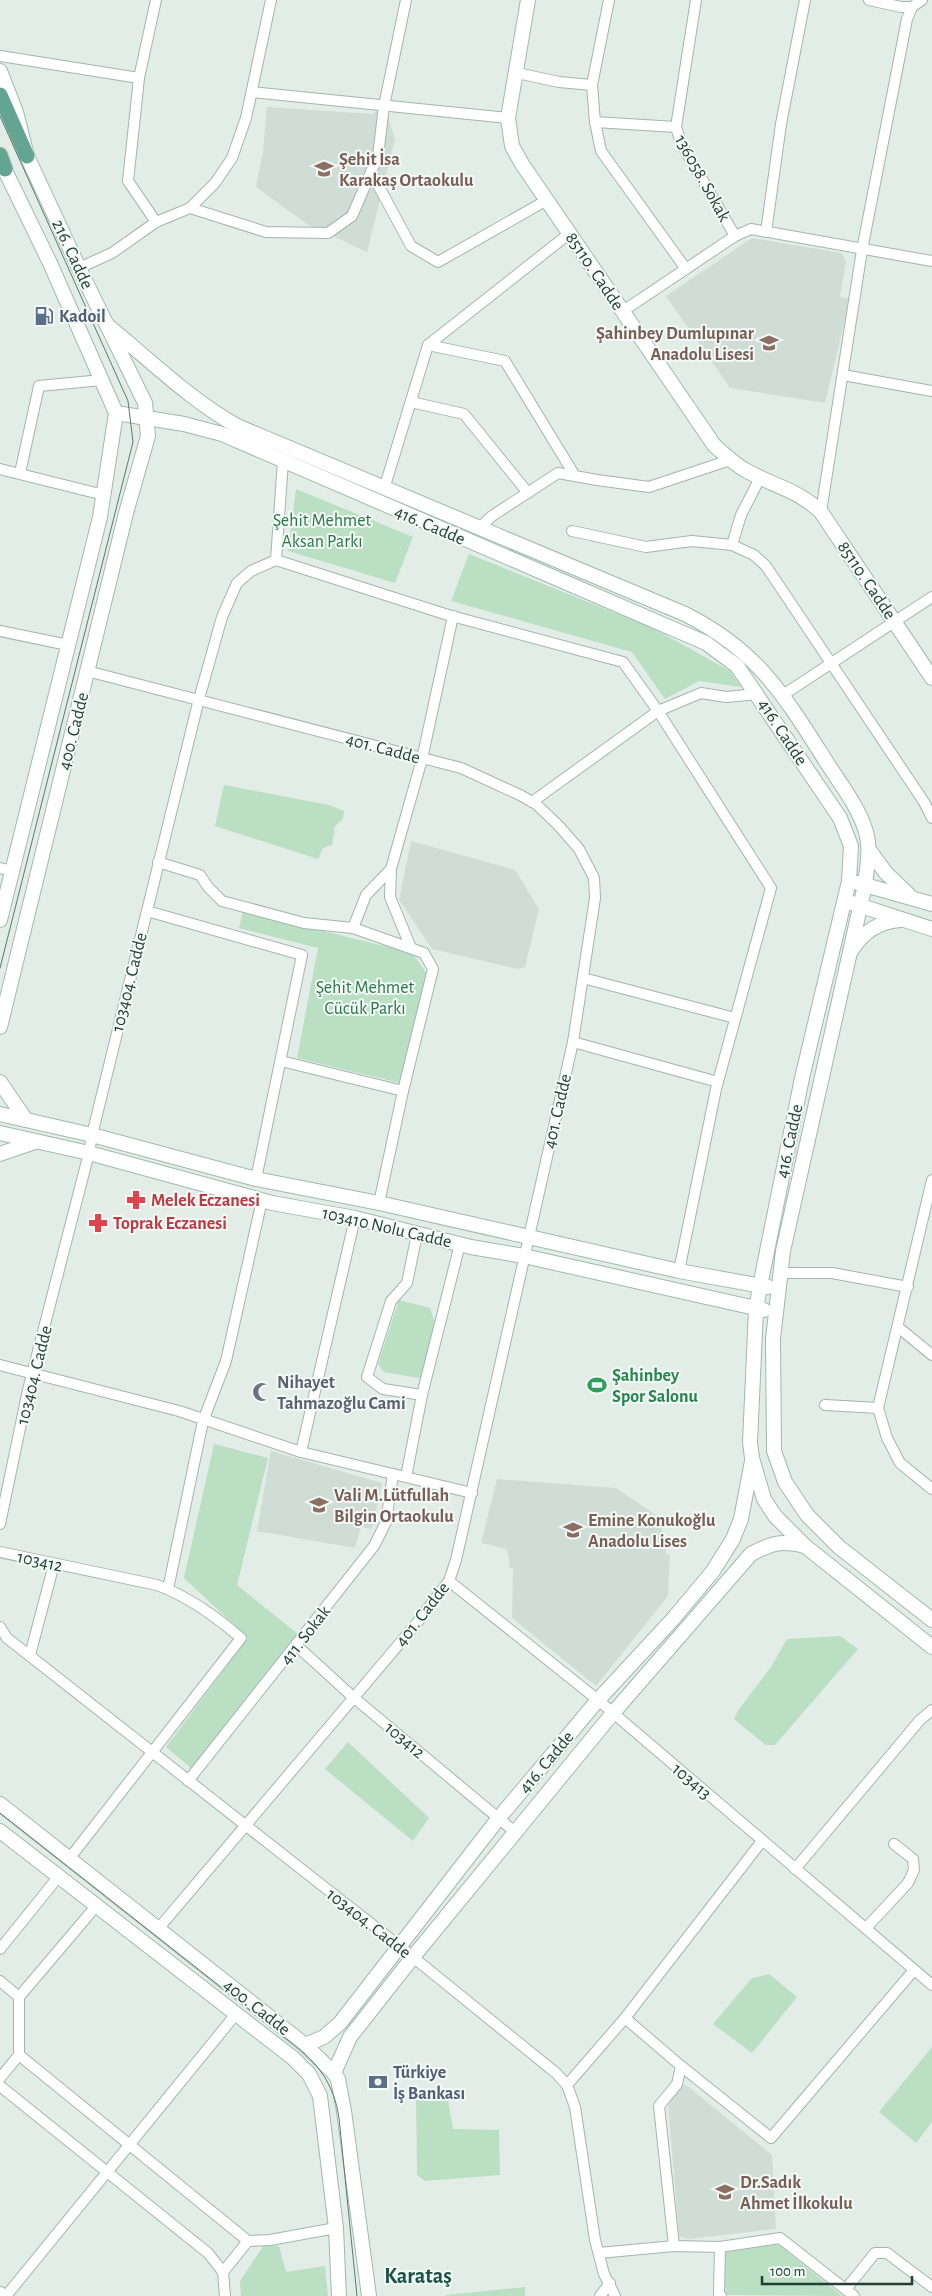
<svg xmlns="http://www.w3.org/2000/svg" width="932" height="2296" font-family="'Alegreya Sans',sans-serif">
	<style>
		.built { fill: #d0ddd6 }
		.green { fill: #badfc2 }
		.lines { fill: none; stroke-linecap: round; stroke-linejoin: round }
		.street-casing { stroke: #a4b5ae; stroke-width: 12 }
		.secondary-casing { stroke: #a0b9af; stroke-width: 16 }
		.primary-casing { stroke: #c1c9c6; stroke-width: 17 }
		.street { stroke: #fff; stroke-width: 10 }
		.secondary { stroke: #fff; stroke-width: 14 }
		.primary { stroke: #64a591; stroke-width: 15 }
		.tram { stroke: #5b7a71; stroke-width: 1 }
		.labels { text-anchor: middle; stroke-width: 4; stroke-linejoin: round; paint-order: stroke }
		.education-label { font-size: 18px; font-weight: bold; fill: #785e54; stroke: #f3f9f6; text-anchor: start }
		.street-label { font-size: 18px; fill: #213f35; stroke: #f3f9f6 }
		.service-label { font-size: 18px; font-weight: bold; fill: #4e5e75; stroke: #f3f9f6; text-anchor: start }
		.park-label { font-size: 18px; fill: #297844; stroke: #f3f9f6 }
		.health-label { font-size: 18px; font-weight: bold; fill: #be3a42; stroke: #f3f9f6; text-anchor: start }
		.leisure-label { font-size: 18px; font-weight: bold; fill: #27864d; stroke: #f3f9f6; text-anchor: start }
		.worship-label { font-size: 18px; font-weight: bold; fill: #5b616d; stroke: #f3f9f6; text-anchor: start }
		.district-label { font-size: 22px; font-weight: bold; fill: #1c5242; stroke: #f3f9f6 }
	</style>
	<rect width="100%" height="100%" fill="#e2ede7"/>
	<!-- built -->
	<g class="built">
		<polygon points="384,106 395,139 367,252 307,224 256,187 263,152 267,107 373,114"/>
		<polygon points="752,238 842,253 846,261 840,297 850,299 825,403 730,388 666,296"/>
		<polygon points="411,841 515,870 539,909 525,967 518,969 432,949 399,900"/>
		<polygon points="271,1451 382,1483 372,1529 361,1527 355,1548 257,1531"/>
		<polygon points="497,1479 616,1488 660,1518 666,1554 670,1555 668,1596 596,1686 512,1618 513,1568 510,1568 507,1549 481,1543"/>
		<polygon points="685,2084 772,2155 776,2229 688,2239 679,2236 668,2103"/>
	</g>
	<!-- green -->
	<g class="green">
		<polygon points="296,489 413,537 395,583 288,551"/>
		<polygon points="469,554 653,628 730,671 741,687 699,681 665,699 632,652 451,601"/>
		<polygon points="224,785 329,805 344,811 343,819 335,826 332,845 323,848 318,859 215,826"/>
		<polygon points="243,911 412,953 427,974 400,1083 297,1058 318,948 239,928"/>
		<polygon points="399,1300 430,1308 435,1323 425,1374 419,1378 384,1372 378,1364"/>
		<polygon points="214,1444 268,1458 237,1585 298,1634 192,1769 166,1747 248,1638 184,1578"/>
		<polygon points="840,1636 858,1649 775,1745 766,1745 734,1719 739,1709 771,1667 787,1639"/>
		<polygon points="348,1742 429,1818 413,1841 325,1769"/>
		<polygon points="769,1974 797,1997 752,2053 713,2024 752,1978"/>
		<polygon points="932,2047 932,2122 916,2143 879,2112"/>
		<polygon points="446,2089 453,2129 499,2130 500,2175 425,2181 417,2175 416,2091"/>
		<polygon points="264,2245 279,2246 286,2272 325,2266 328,2296 241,2296 240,2281"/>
		<polygon points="779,2245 842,2296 726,2295 724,2267 726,2250 734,2247"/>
		<polygon points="525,2287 525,2296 446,2296 446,2295"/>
	</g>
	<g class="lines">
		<!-- street casing -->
		<g class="street-casing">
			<g id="street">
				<polyline points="696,0 676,127 681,143 735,236"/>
				<polyline points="869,0 901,7 912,7"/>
				<polyline points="0,56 139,78"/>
				<polyline points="517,73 559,82 592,85 609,0"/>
				<polyline points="592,85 595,122 601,151 686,269"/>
				<polyline points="252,92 508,118"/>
				<polyline points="595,122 676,127"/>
				<polyline points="371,172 411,246 438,262 547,200"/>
				<polyline points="190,208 266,232 328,233 352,216 378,156 384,106 406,0"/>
				<polyline points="156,222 128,181 139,78 156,0"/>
				<polyline points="766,232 781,124 805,0"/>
				<polyline points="79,268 112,253 156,222 190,208 215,183 232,158 246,118 271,0"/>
				<polyline points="623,311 735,236 751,229 932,261"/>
				<polyline points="428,345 505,361 575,476"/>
				<polyline points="843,375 932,391"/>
				<polyline points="411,402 464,414 528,493"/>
				<polyline points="0,469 104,495"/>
				<polyline points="20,473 39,386 102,380"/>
				<polyline points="761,476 741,515 732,545 754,555 766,566 924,802 932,818"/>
				<polyline points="384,489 428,345 570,233"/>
				<polyline points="821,512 862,250 907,19 912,7 922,0"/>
				<polyline points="479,528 492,516 558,473 597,480 649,487 730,460"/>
				<polyline points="572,531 646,547 692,541 732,545"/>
				<polyline points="276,560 448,615 623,662 658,711 771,888 716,1089 679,1271"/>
				<polyline points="0,631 68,645"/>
				<polyline points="87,671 461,768 520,795 536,804 559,826 579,849 594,878 595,898 573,1042 456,1560 449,1581 416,1624 158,1929"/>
				<polyline points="783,695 932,597"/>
				<polyline points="532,802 658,711 701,693 726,697 758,694"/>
				<polyline points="158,862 200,875 208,887 222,901 304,923 353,928 366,895 391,869 422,759 453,616"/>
				<polyline points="0,868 13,871"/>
				<polyline points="391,869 390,897 411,948"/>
				<polyline points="147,911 302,955 256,1179"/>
				<polyline points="353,928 424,953 433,969 403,1091 379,1203"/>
				<polyline points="583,978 735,1018"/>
				<polyline points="573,1042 718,1082"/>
				<polyline points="281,1061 403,1091"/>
				<polyline points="932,1180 878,1408 887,1438 900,1463 932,1489"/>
				<polyline points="781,1273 832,1273 908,1287"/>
				<polyline points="898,1327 932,1355"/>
				<polyline points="0,1365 179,1411 301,1452 472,1493"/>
				<polyline points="422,1395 460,1244"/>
				<polyline points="825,1405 878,1408"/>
				<polyline points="301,1452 355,1218"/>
				<polyline points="406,1477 422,1395 383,1389 367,1377 391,1301 407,1283 417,1234"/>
				<polyline points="0,1524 28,1390 89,1153 92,1135 199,699 222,617 237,583 251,571 276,560 283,461"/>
				<path d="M0,1552L157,1585C189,1597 215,1616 241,1638L69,1859"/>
				<polyline points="449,1581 598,1700 932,1985"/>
				<polyline points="168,1589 203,1421 226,1361 262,1200"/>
				<polyline points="0,1627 7,1638 398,1945 556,2073 567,2085 575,2107 595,2240 604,2274 615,2296"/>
				<polyline points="297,1646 353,1697 515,1832"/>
				<polyline points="30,1655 54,1564"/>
				<polyline points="188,1781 374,1546 386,1522 393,1474"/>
				<polyline points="795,1869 920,1720 932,1710"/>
				<polyline points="866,1928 908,1883 914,1870 913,1859 894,1844"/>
				<polyline points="0,1949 59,1876"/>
				<polyline points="0,1981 19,1997 19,2055 0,2078"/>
				<polyline points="19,1997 97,1905"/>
				<polyline points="625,2018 681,2066 677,2084 659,2106 674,2246"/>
				<polyline points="19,2055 248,2241 270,2240 336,2228"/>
				<polyline points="681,2066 771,2138 914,1970"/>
				<polyline points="567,2085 625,2018 762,1841"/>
				<polyline points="0,2086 208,2253 223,2272 225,2296"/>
				<polyline points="720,2247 719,2294 721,2296"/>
				<polyline points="599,2253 674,2246 720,2247 780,2238 854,2296"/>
				<polyline points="223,2272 248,2241"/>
				<polyline points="846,2289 875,2253 887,2253 932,2287"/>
				<polyline points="6,2296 236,2014"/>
				<polyline points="600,2296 610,2283"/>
			</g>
		</g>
		<!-- secondary casing -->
		<g class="secondary-casing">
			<g id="secondary">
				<path d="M528,0L508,118L512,146L522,164L714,445C724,454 734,464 747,471C774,486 798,490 821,512L932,678"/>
				<polyline points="0,71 16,112 27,156 79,268 145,403 148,436 126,513 0,1027"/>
				<polyline points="0,160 50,263 116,413"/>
				<path d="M107,325C150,360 189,399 237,426L685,614C760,652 785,697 829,766C842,786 859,808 866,832C871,849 867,867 865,885L783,1251L773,1339L774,1451L785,1482L807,1515L839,1547L932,1620"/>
				<polyline points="116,413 184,424 222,434 706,643 737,666 840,818 851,846 849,881 802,1078 760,1286 756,1310 750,1442 752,1458 764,1499 775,1516 805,1546 932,1647"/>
				<polyline points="869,850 886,873 909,895"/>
				<polyline points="858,883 932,904"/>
				<polyline points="852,903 932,929"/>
				<polyline points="0,920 100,517 116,413"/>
				<path d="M851,951C862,933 879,921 901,920"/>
				<polyline points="0,1082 26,1120"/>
				<polyline points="0,1114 92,1135 256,1179 379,1203 679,1271 768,1287"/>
				<polyline points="0,1133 89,1153 272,1203 355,1218 471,1247 524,1256 764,1310"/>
				<polyline points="0,1154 35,1142"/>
				<polyline points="0,1804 305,2045 334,2073 338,2079 344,2111 369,2296"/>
				<polyline points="0,1831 293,2058 309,2074 320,2096 336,2228 339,2296"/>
				<polyline points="305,2045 324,2037 340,2023 498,1819 598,1700 673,1619 713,1571 733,1539 741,1519 752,1461"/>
				<path d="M334,2073L350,2037L413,1957L613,1713L751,1554C772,1543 781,1540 805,1546"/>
				<polyline points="0,2294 3,2296"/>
			</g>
		</g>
		<!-- primary casing -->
		<g class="primary-casing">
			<g id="primary">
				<polyline points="0,95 27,156"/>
				<polyline points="0,155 5,169"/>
			</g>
		</g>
		<!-- street -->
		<use href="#street" class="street"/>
		<!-- secondary -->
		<use href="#secondary" class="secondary"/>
		<!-- primary -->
		<use href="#primary" class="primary"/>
		<!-- tram -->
		<g class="tram">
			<polyline points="0,116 128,401 133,442 0,968"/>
			<path d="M0,1813L292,2043C318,2063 334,2084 339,2118L357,2296"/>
		</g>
	</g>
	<!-- icons -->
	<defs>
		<g id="school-bare" transform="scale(1.5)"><path d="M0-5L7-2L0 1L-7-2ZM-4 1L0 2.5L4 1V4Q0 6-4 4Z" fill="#8d6e63" stroke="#f3f9f6" stroke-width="2.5" paint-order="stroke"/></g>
		<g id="fuel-bare" transform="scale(1.5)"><path d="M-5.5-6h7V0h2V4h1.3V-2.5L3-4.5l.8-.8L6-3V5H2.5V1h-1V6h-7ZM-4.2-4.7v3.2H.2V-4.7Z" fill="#5c6f8a" stroke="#f3f9f6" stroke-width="2.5" paint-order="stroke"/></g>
		<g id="pharmacy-bare" transform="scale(1.5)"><path d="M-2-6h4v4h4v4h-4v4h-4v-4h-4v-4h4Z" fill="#e0444e" stroke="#f3f9f6" stroke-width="2.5" paint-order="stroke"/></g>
		<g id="stadium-bare" transform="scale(1.5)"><path d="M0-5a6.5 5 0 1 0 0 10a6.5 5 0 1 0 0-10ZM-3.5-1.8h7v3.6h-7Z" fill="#2e9e5b" stroke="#f3f9f6" stroke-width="2.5" paint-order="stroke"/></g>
		<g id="mosque-bare" transform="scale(1.5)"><path d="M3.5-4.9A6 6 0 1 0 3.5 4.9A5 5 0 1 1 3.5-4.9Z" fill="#6b7280" stroke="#f3f9f6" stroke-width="2.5" paint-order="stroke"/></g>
		<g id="bank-bare" transform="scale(1.5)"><path d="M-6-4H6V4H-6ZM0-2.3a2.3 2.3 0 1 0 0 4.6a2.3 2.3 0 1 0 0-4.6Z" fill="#5c6f8a" stroke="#f3f9f6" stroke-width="2.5" paint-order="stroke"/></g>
	</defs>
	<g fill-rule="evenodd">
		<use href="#school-bare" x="324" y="169"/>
		<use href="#fuel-bare" x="44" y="316"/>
		<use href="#school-bare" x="769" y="343"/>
		<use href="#pharmacy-bare" x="136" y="1200"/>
		<use href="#pharmacy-bare" x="98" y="1223"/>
		<use href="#stadium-bare" x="597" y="1385"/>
		<use href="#mosque-bare" x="262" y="1392"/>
		<use href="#school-bare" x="319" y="1505"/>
		<use href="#school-bare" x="573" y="1530"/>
		<use href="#bank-bare" x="378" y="2082"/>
		<use href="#school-bare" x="725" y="2192"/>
	</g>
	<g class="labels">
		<!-- education labels -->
		<g class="education-label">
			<text x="339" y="165">Şehit İsa<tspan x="339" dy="21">Karakaş Ortaokulu</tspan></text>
			<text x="754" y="339" text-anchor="end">Şahinbey Dumlupınar<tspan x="754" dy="21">Anadolu Lisesi</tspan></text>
			<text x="334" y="1501">Vali M.Lütfullah<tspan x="334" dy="21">Bilgin Ortaokulu</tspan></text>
			<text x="588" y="1526">Emine Konukoğlu<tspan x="588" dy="21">Anadolu Lises</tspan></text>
			<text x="740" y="2188">Dr.Sadık<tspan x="740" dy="21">Ahmet İlkokulu</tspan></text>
		</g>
		<!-- street labels -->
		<g class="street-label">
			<text transform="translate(703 178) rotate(61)" y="6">136058. Sokak</text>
			<text transform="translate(73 254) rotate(65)" y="6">216. Cadde</text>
			<text transform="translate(595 271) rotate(56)" y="6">85110. Cadde</text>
			<text transform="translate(430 525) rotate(23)" y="6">416. Cadde</text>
			<text transform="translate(867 580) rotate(56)" y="6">85110. Cadde</text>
			<text transform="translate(73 731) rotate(-76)" y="6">400. Cadde</text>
			<text transform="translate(783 732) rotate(57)" y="6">416. Cadde</text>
			<text transform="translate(383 748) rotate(15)" y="6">401. Cadde</text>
			<text transform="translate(129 982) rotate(-76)" y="6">103404. Cadde</text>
			<text transform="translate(557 1111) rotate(-77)" y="6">401. Cadde</text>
			<text transform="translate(789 1141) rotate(-78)" y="6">416. Cadde</text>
			<text transform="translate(387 1227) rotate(13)" y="6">103410 Nolu Cadde</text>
			<text transform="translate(34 1375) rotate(-76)" y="6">103404. Cadde</text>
			<text transform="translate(40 1561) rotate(12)" y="6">103412</text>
			<text transform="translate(422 1614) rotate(-52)" y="6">401. Cadde</text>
			<text transform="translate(305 1635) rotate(-52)" y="6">411. Sokak</text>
			<text transform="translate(405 1740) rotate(40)" y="6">103412</text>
			<text transform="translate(546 1762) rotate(-50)" y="6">416. Cadde</text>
			<text transform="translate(692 1781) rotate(41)" y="6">103413</text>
			<text transform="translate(369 1923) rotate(38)" y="6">103404. Cadde</text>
			<text transform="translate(257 2007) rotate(38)" y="6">400. Cadde</text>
		</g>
		<!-- service labels -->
		<g class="service-label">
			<text x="59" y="322">Kadoil</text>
			<text x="393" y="2078">Türkiye<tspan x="393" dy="21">İş Bankası</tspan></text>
		</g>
		<!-- park labels -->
		<g class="park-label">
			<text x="322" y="526">Şehit Mehmet<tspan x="322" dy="21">Aksan Parkı</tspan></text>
			<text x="365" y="993">Şehit Mehmet<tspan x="365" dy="21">Cücük Parkı</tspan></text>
		</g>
		<!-- health labels -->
		<g class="health-label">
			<text x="151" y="1206">Melek Eczanesi</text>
			<text x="113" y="1229">Toprak Eczanesi</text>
		</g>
		<!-- leisure labels -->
		<g class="leisure-label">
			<text x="612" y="1381">Şahinbey<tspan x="612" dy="21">Spor Salonu</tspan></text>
		</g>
		<!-- worship labels -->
		<g class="worship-label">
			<text x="277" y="1388">Nihayet<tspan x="277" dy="21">Tahmazoğlu Cami</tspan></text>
		</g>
		<!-- district labels -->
		<g class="district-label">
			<text x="418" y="2283">Karataş</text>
		</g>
	</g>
	<!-- scale -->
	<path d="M762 2276v8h150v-8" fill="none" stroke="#213f35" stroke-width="2.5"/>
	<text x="770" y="2276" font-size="15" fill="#213f35" stroke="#f3f9f6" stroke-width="4" paint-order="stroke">100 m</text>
</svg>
